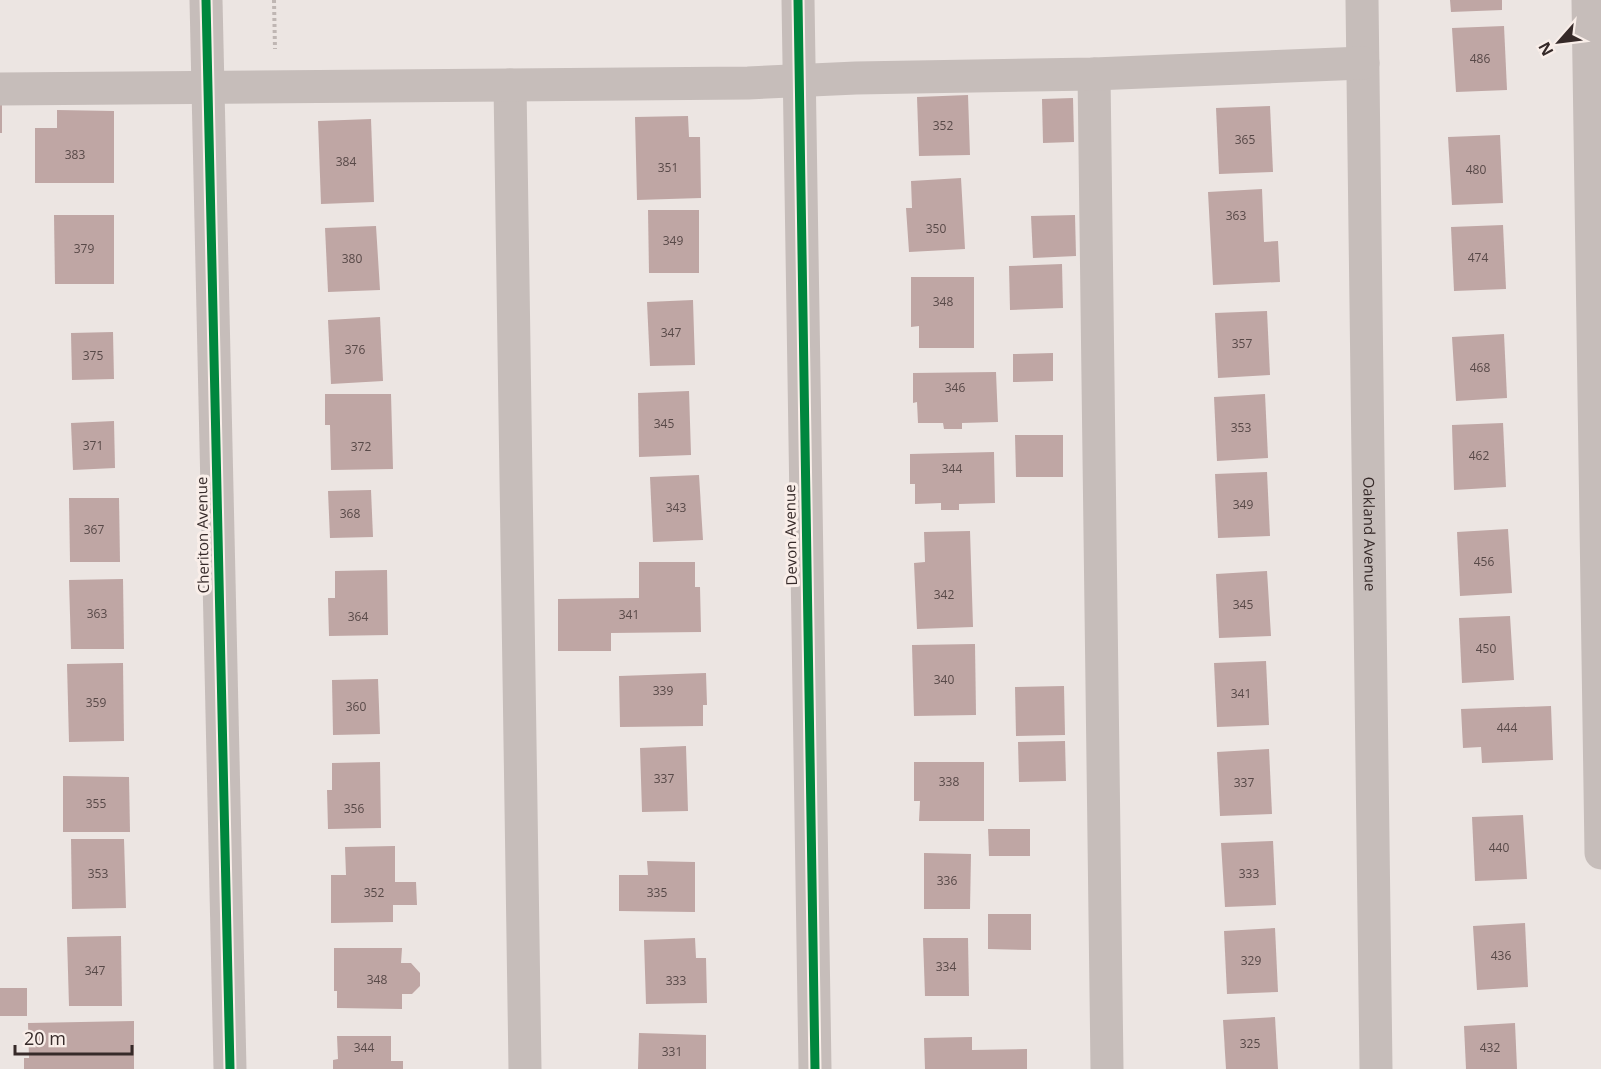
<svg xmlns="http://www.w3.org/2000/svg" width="1601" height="1069" font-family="'Open Sans',sans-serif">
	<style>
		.building { fill: #bfa6a4 }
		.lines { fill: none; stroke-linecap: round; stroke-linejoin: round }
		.path { stroke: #bfb6b3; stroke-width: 4; stroke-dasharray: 3 3; stroke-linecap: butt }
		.minor { stroke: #c6bdba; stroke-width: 33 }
		.cycleway-casing { stroke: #f9eee9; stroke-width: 13 }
		.cycleway { stroke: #00873e; stroke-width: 9 }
		.labels { text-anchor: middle; stroke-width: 6; stroke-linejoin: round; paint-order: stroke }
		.number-label { font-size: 12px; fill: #584948 }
		.street-label { font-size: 15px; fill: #362a29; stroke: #f9eee9 }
	</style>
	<rect width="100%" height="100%" fill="#ece5e2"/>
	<!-- building -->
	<g class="building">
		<polygon points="1450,0 1502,0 1502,10 1451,12"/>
		<polygon points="1504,26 1507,90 1456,92 1452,28"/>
		<polygon points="968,95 970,155 919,156 917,97"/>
		<polygon points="1073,98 1074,142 1043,143 1042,99"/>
		<rect x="0" y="104" width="2" height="29"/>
		<polygon points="1270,106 1273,172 1219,174 1216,108"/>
		<polygon points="57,110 114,111 114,183 35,183 35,128 57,128"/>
		<polygon points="688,116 689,137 700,137 701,198 637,200 635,117"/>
		<polygon points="371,119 374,202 321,204 318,121"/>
		<polygon points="1500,135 1503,203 1452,205 1448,137"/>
		<polygon points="961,178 965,249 909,252 906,208 912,208 911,181"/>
		<polygon points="1262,189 1264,242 1278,241 1280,282 1213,285 1208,192"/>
		<polygon points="648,210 699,210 699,273 649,273"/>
		<polygon points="54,215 114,215 114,284 55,284"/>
		<polygon points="1075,215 1076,256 1033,258 1031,216"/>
		<polygon points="1503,225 1506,289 1454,291 1451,227"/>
		<polygon points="376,226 380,290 328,292 325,228"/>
		<polygon points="1062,264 1063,308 1010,310 1009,266"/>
		<polygon points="911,277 974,277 974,348 919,348 919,326 911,327"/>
		<polygon points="693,300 695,365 650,366 647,302"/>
		<polygon points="1267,311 1270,375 1218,378 1215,313"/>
		<polygon points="380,317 383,381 331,384 328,320"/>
		<polygon points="113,332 114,379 72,380 71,333"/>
		<polygon points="1504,334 1507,398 1456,401 1452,337"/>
		<polygon points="1053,353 1053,381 1013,382 1013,354"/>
		<polygon points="996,372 998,422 962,423 962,429 944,429 943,423 918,423 917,402 913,403 913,373"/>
		<polygon points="689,391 691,455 639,457 638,393"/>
		<polygon points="325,394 391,394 393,469 331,470 330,425 325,425"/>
		<polygon points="1265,394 1268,458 1217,461 1214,397"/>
		<polygon points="114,421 115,468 73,470 71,423"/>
		<polygon points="1503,423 1506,487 1454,490 1452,425"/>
		<polygon points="1015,435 1063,435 1063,477 1016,477"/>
		<polygon points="994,452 995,503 959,504 959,510 941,510 941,503 915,504 915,484 910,484 910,454"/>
		<polygon points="1267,472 1270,536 1218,538 1215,474"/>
		<polygon points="699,475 703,540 653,542 650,477"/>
		<polygon points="371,490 373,537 330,538 328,491"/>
		<polygon points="69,498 119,498 120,562 70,562"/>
		<polygon points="1508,529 1512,593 1460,596 1457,532"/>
		<polygon points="970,531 973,627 917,629 914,563 925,562 924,532"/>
		<polygon points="639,562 695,562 695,587 700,587 701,632 611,633 611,651 558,651 558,599 639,598"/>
		<polygon points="387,570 388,635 329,636 328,598 335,598 335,571"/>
		<polygon points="1267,571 1271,636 1219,638 1216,574"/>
		<polygon points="123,579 124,649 71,649 69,580"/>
		<polygon points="1510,616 1514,680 1462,683 1459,618"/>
		<polygon points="975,644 976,715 914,716 912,645"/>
		<polygon points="1266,661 1269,725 1217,727 1214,663"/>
		<polygon points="123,663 124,741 69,742 67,664"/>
		<polygon points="706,673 707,705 703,705 703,726 620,727 619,676"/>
		<polygon points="378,679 380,734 333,735 332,680"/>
		<polygon points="1064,686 1065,735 1016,736 1015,687"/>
		<polygon points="1551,706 1553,760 1482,763 1481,747 1463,748 1461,709"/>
		<polygon points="1065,741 1066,781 1019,782 1018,742"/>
		<polygon points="686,746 688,811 642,812 640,748"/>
		<polygon points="1269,749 1272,814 1220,816 1217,752"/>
		<polygon points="380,762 381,828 328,829 327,790 332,790 332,763"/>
		<polygon points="914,762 984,762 984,821 919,821 920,801 914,801"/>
		<polygon points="63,776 129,777 130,832 63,832"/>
		<polygon points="1523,815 1527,879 1475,881 1472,817"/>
		<polygon points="988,829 1030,829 1030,856 989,856"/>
		<polygon points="71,839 124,839 126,908 72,909"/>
		<polygon points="1273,841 1276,905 1225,907 1221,843"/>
		<polygon points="395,846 395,882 416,882 417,905 393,905 393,922 331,923 331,875 346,875 345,847"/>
		<polygon points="924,853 971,854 970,909 924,909"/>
		<polygon points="647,861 695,862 695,912 619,911 619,875 648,875"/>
		<polygon points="988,914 1031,914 1031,950 988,949"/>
		<polygon points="1525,923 1528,987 1477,990 1473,926"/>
		<polygon points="1275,928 1278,992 1227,994 1224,931"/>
		<polygon points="121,936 122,1006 69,1006 67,937"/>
		<polygon points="695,938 696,958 706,958 707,1003 646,1004 644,940"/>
		<polygon points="923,938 968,938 969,996 925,996"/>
		<polygon points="334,948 402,948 401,963 411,963 420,973 420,986 412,994 402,994 402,1009 337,1008 337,991 334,991"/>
		<rect x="0" y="988" width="27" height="28"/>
		<polygon points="1275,1017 1278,1069 1226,1069 1223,1020"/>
		<polygon points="134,1021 134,1069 24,1069 24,1058 29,1058 28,1023"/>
		<polygon points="1515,1023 1517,1069 1466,1069 1464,1026"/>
		<polygon points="639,1033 706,1035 706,1069 638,1069"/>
		<polygon points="337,1036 391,1036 391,1061 403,1061 403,1069 333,1069 333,1060 338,1059"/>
		<polygon points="972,1037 972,1050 1027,1049 1027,1069 925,1069 924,1038"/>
	</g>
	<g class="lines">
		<!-- path -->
		<polyline class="path" points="274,0 275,49"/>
		<!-- minor -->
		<g class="minor">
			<polyline points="206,0 230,1069"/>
			<polyline points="798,0 815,1069"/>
			<path id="s1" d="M1362,0L1376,1069"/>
			<polyline points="1588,0 1601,853"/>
			<polyline points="1094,74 1107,1069"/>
			<polyline points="510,85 525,1069"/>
			<polyline points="0,89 748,83 856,78 1094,74 1363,63"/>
		</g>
		<!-- cycleway casing -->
		<g class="cycleway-casing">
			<g id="cycleway">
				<polyline points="206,0 230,1069"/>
				<polyline points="798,0 815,1069"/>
			</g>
		</g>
		<!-- cycleway -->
		<use href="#cycleway" class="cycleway"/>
	</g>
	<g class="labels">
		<!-- number labels -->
		<g class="number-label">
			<text x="1480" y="63">486</text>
			<text x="943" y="130">352</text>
			<text x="1245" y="144">365</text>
			<text x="75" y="159">383</text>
			<text x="346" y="166">384</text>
			<text x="668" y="172">351</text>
			<text x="1476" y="174">480</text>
			<text x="1236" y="220">363</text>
			<text x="936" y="233">350</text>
			<text x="673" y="245">349</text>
			<text x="84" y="253">379</text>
			<text x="1478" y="262">474</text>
			<text x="352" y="263">380</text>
			<text x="943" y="306">348</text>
			<text x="671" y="337">347</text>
			<text x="1242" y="348">357</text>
			<text x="355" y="354">376</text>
			<text x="93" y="360">375</text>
			<text x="1480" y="372">468</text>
			<text x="955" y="392">346</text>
			<text x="664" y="428">345</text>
			<text x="1241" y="432">353</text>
			<text x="93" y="450">371</text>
			<text x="361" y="451">372</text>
			<text x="1479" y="460">462</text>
			<text x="952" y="473">344</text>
			<text x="1243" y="509">349</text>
			<text x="676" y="512">343</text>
			<text x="350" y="518">368</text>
			<text x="94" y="534">367</text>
			<text x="1484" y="566">456</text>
			<text x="944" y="599">342</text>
			<text x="1243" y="609">345</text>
			<text x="97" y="618">363</text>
			<text x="629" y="619">341</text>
			<text x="358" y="621">364</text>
			<text x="1486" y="653">450</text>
			<text x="944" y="684">340</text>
			<text x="663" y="695">339</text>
			<text x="1241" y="698">341</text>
			<text x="96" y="707">359</text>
			<text x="356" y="711">360</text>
			<text x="1507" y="732">444</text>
			<text x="664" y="783">337</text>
			<text x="949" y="786">338</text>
			<text x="1244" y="787">337</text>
			<text x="96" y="808">355</text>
			<text x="354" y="813">356</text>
			<text x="1499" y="852">440</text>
			<text x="98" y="878">353</text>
			<text x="1249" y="878">333</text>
			<text x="947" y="885">336</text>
			<text x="374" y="897">352</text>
			<text x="657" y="897">335</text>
			<text x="1501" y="960">436</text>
			<text x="1251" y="965">329</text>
			<text x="946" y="971">334</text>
			<text x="95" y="975">347</text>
			<text x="377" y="984">348</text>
			<text x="676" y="985">333</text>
			<text x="1250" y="1048">325</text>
			<text x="364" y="1052">344</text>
			<text x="1490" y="1052">432</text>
			<text x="672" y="1056">331</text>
		</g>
		<!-- street labels -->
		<g class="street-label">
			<text dy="5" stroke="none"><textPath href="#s1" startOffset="534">Oakland Avenue</textPath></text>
			<text transform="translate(203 535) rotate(-91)" y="5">Cheriton Avenue</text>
			<text transform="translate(791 535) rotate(-91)" y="5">Devon Avenue</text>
		</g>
	</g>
	<!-- north arrow -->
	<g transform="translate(1559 42) rotate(242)" stroke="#f9eee9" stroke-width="4.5" paint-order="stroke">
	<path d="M0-4.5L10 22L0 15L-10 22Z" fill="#362a29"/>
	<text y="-9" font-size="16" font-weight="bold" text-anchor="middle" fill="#362a29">N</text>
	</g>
	<!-- scale -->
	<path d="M15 1045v9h117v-9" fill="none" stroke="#362a29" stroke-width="3"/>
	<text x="24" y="1045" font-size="18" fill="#362a29" stroke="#f9eee9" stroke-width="4.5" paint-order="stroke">20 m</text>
</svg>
